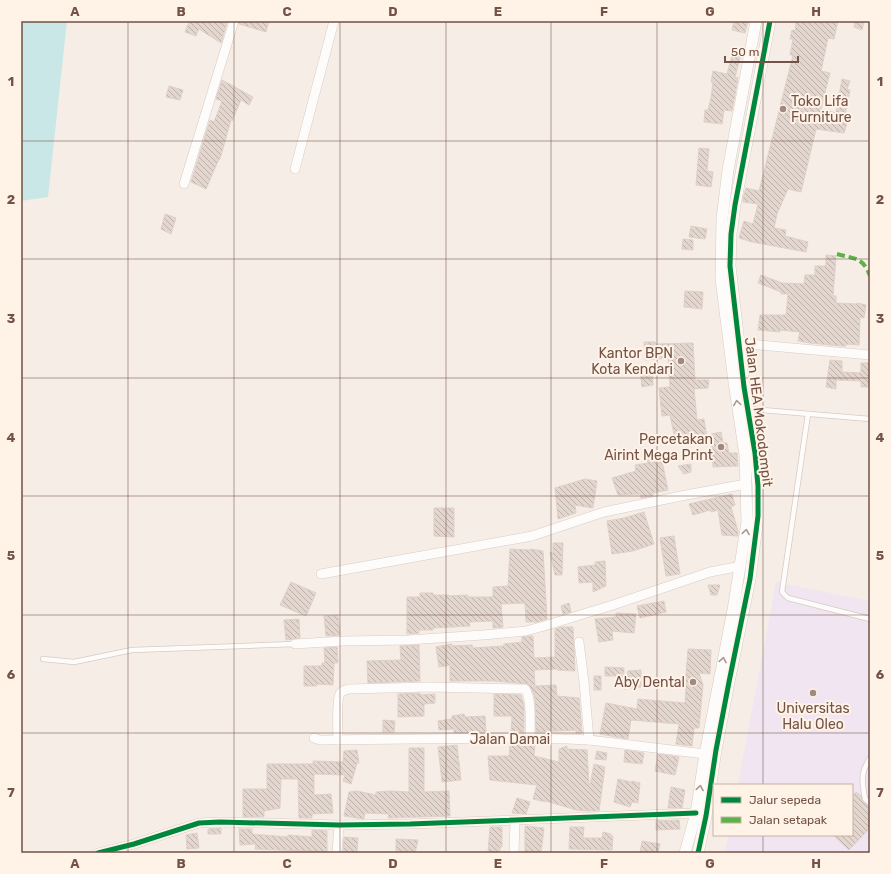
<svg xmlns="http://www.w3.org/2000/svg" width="891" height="874" font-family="Rubik,sans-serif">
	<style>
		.education { fill: #f0e5f0 }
		.water { fill: #c8e7e6 }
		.building { fill: url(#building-back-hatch); stroke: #dfd0c9 }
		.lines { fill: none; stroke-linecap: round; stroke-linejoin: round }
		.service-casing { stroke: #d7cbc4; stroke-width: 6 }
		.minor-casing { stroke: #d7cbc4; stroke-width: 10 }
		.tertiary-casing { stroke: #d7cbc4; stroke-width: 12 }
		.service { stroke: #fefcfb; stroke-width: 4.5 }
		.minor { stroke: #fefcfb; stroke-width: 9 }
		.tertiary { stroke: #fefcfb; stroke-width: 11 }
		.quiet { stroke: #59b447; stroke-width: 4; stroke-dasharray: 8 4; stroke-linecap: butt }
		.cycleway-casing { stroke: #fff2e6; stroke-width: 8 }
		.cycleway { stroke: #00873e; stroke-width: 5 }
		.oneway { stroke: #ab968f }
		.grid { fill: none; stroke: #735247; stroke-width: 1; stroke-opacity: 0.55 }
		.poi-dot { fill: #a1897f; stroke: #fff2e6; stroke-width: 1.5 }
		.labels { text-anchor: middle; stroke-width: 4; stroke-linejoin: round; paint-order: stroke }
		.poi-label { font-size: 14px; fill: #735247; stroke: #fff2e6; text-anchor: end }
		.street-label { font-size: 14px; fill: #735247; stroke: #fff2e6 }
		.neatline { fill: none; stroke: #735247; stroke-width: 1.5 }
		.grid-label { font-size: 13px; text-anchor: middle; font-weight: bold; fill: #735247 }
	</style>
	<defs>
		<pattern id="building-back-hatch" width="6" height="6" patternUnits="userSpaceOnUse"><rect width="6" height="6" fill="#e2d6ce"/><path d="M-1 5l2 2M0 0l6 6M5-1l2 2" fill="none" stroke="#bcb0a9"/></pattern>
	</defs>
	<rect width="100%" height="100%" fill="#f6eee6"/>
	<!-- education -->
	<polygon class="education" points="776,582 870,601 870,853 724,853 729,835 852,835 852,785 738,785"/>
	<!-- water -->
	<polygon class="water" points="21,21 67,21 48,197 21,201"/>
	<!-- building -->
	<g class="building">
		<polygon points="187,21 222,21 227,23 221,43 199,29 196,36 185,32 189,22"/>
		<polygon points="240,21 269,21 266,32 239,24"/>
		<polygon points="734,21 748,21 745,33 732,30"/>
		<polygon points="796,21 838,21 834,39 828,38 821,71 830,73 821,109 836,113 842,79 850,81 847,89 850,90 845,116 849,117 844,133 816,129 801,192 788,189 777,214 774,228 786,230 785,236 808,242 806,252 752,242 739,238 744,221 753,224 758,204 743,202 743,198 746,188 759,191 793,55 790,55 793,39 790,39 792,30 795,31"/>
		<polygon points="855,21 864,21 862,30 854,27"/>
		<polygon points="733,52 741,54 735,77 738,78 732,111 724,110 722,124 704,122 705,110 708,110 711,98 713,82 711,82 713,71 727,74"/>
		<polygon points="222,80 253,97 249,105 241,100 232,121 231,120 220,159 219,159 206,189 191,182 210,120 214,122 222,101 216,99"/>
		<polygon points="169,86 183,90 180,100 166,97"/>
		<polygon points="699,148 709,149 707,171 713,172 711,187 696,185"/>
		<polygon points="165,214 176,218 171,234 161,229"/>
		<polygon points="691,226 707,229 705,239 689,237"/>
		<polygon points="683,239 693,240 693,250 682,249"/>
		<polygon points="826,255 836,256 833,296 836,296 836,303 857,304 857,303 866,305 864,318 860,317 859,345 846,344 846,346 842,346 810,343 798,341 800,332 780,330 780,332 758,330 760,315 786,315 788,294 781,294 781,292 758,283 761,275 782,283 804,284 805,275 815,275 815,266 826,266"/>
		<polygon points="685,291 703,292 702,309 684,307"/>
		<polygon points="644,342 655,342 656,344 693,343 695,380 709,380 708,388 694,389 697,420 704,419 707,438 676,444 670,415 662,416 659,388 670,387 668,358 645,360"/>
		<polygon points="830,360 842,361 842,372 861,373 861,363 870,363 870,387 861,387 861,381 836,380 836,389 826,387"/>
		<polygon points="640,369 652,369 653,385 642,387"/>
		<polygon points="721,432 723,443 727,443 729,453 737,453 738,466 713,467 711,434"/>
		<polygon points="660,451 668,490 653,493 653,496 641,498 640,494 618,495 612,478 636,471 635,465 648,463 646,454"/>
		<polygon points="691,464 691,472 684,474 678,466"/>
		<polygon points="585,479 597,481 593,508 575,505 576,513 558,519 555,488"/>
		<polygon points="732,494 735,505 731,507 738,531 738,536 722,535 718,510 711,512 710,510 693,515 689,504"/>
		<polygon points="434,508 454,508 454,537 434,536"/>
		<polygon points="644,512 654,544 633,551 612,554 607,521 624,518"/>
		<polygon points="674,536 680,574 666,576 660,538"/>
		<polygon points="553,543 563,543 562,575 555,575 550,552 553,553"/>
		<polygon points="510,549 531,550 531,549 543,551 547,619 537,622 526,622 525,603 501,604 503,627 493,628 493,621 469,622 470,626 433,628 433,630 419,630 419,633 407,634 407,597 420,597 420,593 433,593 433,595 449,595 449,596 468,595 468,597 493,597 493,587 508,586"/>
		<polygon points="605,561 606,586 593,592 593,582 579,583 578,567 595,565 595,562"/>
		<polygon points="291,582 316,593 306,616 280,605"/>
		<polygon points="708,585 720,585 717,595 711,595"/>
		<polygon points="664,601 666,612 640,618 637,606"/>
		<polygon points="569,603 571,612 563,614 561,606"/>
		<polygon points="616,613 636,614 634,633 612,631 613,640 599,642 595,619 616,617"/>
		<polygon points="338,615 340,635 326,636 324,616"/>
		<polygon points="299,619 300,638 286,640 284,620"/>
		<polygon points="562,627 573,627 575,671 557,670 557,669 534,670 535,686 556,685 557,696 579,698 582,733 576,733 576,730 536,732 535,698 532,690 528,684 494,681 450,681 450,665 439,667 436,647 452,644 452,646 472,645 473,648 504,646 504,644 522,642 522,637 530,636 533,636 534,658 555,657 555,629"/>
		<polygon points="419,645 420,681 368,683 367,661 401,660 400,646"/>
		<polygon points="337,647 338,663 334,663 333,685 317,684 317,686 304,686 304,666 322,666 322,663 325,663 324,648"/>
		<polygon points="688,649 711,650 710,674 699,673 703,685 699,728 694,728 692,746 676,744 679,724 631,720 628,739 600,734 606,703 637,709 638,699 685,703 686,689 683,675 686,675"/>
		<polygon points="605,667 624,668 624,676 605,676"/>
		<polygon points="641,670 641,687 624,689 628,671"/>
		<rect x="594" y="676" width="7" height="14"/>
		<polygon points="420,693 420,695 435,694 435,703 424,704 424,716 398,717 398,694"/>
		<polygon points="494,694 521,695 524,706 524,732 511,732 512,716 494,716"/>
		<polygon points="464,714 465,717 485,716 486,732 454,733 454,729 439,730 438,721 452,719 452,716"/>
		<polygon points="383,720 395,721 394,732 383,732"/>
		<polygon points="510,744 535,744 534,756 559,762 559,749 567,746 567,749 587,750 589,785 590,785 594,764 605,767 599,811 587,811 576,810 546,801 546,802 533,799 537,785 490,780 488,756 509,756"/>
		<polygon points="457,745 461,780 442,782 438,747"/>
		<polygon points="409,748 424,748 424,792 449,791 450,816 388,818 389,814 365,813 364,819 344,816 349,792 357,791 376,795 376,792 391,791 409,792"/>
		<polygon points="357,750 359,763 357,763 351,784 343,781 345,775 314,774 314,795 331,794 333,813 312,814 312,818 299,818 298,779 281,779 280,808 264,811 264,817 243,817 243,789 267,789 267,764 313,764 313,761 343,762 344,751"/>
		<polygon points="625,750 644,753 642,764 624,762"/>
		<polygon points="597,751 607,753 606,760 595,759"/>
		<polygon points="658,754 679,757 675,775 655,771"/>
		<polygon points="618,779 631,782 632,781 640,783 638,803 632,802 630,807 614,802"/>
		<polygon points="671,787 685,790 682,808 668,808"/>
		<polygon points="856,792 861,796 863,802 870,807 870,828 849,850 833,835 852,835 852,796"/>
		<polygon points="517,798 530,802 526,814 512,813"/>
		<polygon points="679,820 680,829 656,830 656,821"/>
		<polygon points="525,826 544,828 541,853 525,853"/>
		<polygon points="490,827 502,827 502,847 500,847 500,853 488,853"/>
		<polygon points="570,827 584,827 583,838 602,838 603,832 611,834 611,836 613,836 612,850 569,849"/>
		<polygon points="221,828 221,834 208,834 208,829"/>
		<polygon points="239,829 252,829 252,834 288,837 288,835 312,837 312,830 327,831 327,852 255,849 256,844 240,845"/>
		<polygon points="197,833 199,848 187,849 186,835"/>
		<polygon points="344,837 358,838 357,853 343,853"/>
		<polygon points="396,839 418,840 415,853 396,853"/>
		<polygon points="642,841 660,844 658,853 640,853"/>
	</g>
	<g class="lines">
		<!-- service casing -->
		<g class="service-casing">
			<g id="service">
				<polyline points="749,409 870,419"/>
				<polyline points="808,414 782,592 788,598 870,619"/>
				<polyline points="43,659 74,662 132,650 295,644"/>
				<path d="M870,758C860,774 862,781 865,799L870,803"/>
			</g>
		</g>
		<!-- minor casing -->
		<g class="minor-casing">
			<g id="minor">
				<polyline points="295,169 334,21"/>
				<polyline points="184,184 234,21"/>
				<polyline points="738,343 870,355"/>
				<polyline points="321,574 532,536 604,512 628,507 686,495 746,484"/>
				<polyline points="579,642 584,682 589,740"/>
				<polyline points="295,644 343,641 408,640 483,635 526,631 544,626 613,605 710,572 741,566"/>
				<polyline points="314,738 320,740 514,738 567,739 589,740 705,754"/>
				<path d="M338,740C338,731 336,700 340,694C341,691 346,690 348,689L430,687L525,689C532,697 530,727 530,739"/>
				<polyline points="98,853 134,844 199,823 220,822 339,825 410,824 696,813"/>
				<polyline points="337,853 339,825"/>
				<polyline points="514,853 515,821"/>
			</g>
		</g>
		<!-- tertiary casing -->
		<g class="tertiary-casing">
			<g id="tertiary">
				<polyline points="685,853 696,813 705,754 733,610 747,522 745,455 734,382 721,279 722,219 728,170 756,21"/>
				<polyline points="698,853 706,816 716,750 729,682 750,579 758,516 758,486 755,453 744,387 730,266 731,234 735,205 770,21"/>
			</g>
		</g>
		<!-- service -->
		<use href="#service" class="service"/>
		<!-- minor -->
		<use href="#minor" class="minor"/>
		<!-- tertiary -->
		<use href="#tertiary" class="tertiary"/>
		<!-- quiet -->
		<path class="quiet" d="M837,254C855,259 863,257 870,276"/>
		<!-- cycleway casing -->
		<g class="cycleway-casing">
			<g id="cycleway">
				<polyline points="98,853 134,844 199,823 220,822 339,825 410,824 696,813"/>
				<polyline points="698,853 706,816 716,750 729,682 750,579 758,516 758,486 755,453 744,387 730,266 731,234 735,205 770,21"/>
			</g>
		</g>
		<!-- cycleway -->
		<use href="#cycleway" class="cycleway"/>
	</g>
	<!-- one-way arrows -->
	<defs><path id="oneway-chevron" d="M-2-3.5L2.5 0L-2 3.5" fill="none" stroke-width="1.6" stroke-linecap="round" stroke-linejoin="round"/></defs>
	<g class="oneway">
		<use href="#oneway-chevron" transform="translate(737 403) rotate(-98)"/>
		<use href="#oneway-chevron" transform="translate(746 532) rotate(-81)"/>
		<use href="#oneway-chevron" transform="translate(723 660) rotate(-79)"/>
		<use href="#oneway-chevron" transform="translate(700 788) rotate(-81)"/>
	</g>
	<!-- grid -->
	<path class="grid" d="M128,21V853M234,21V853M340,21V853M446,21V853M551,21V853M657,21V853M763,21V785M21,141H870M21,259H870M21,378H870M21,496H870M21,615H870M21,733H870M763,835V853"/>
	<!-- markers -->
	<g class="poi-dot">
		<circle cx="783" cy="109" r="4"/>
		<circle cx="681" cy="361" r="4"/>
		<circle cx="721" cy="447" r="4"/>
		<circle cx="693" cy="682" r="4"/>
		<circle cx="813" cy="693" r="4"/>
	</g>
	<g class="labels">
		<!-- poi labels -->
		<g class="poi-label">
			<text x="791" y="106" text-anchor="start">Toko Lifa<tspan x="791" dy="16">Furniture</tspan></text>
			<text x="673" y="358">Kantor BPN<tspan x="673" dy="16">Kota Kendari</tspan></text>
			<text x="713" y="444">Percetakan<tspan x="713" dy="16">Airint Mega Print</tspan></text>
			<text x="685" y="687">Aby Dental</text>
			<text x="813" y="713" text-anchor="middle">Universitas<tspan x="813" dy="16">Halu Oleo</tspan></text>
		</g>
		<!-- street labels -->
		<g class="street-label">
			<text transform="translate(759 412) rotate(83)" y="5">Jalan HEA Mokodompit</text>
			<text x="510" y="744">Jalan Damai</text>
		</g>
	</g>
	<!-- border -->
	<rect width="891" height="874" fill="none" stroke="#fff2e6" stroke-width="44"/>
	<!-- legend -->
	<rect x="713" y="784" width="140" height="52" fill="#fff2e6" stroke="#c7b2a6"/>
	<rect x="721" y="797" width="20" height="6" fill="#00873e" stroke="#c7b2a6"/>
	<text x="749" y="804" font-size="12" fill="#735247">Jalur sepeda</text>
	<rect x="721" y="817" width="20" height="6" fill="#59b447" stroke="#c7b2a6"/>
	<text x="749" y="824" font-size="12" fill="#735247">Jalan setapak</text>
	<!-- scale -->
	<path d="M725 56v6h73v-6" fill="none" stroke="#735247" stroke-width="2"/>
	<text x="731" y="56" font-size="12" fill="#735247" stroke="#fff2e6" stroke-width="3" paint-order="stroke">50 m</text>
	<rect x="22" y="22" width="847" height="830" class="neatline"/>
	<g class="grid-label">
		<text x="75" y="16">A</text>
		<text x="181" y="16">B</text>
		<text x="287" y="16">C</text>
		<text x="393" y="16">D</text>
		<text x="498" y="16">E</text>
		<text x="604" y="16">F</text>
		<text x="710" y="16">G</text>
		<text x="816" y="16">H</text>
		<text x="11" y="86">1</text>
		<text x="880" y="86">1</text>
		<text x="11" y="204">2</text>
		<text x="880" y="204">2</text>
		<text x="11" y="323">3</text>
		<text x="880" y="323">3</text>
		<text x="11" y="442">4</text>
		<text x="880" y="442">4</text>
		<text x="11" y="560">5</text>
		<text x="880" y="560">5</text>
		<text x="11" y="679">6</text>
		<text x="880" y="679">6</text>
		<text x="11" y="797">7</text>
		<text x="880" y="797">7</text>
		<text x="75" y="868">A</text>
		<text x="181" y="868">B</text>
		<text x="287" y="868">C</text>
		<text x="393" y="868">D</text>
		<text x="498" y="868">E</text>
		<text x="604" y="868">F</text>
		<text x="710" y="868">G</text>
		<text x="816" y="868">H</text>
	</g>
</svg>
